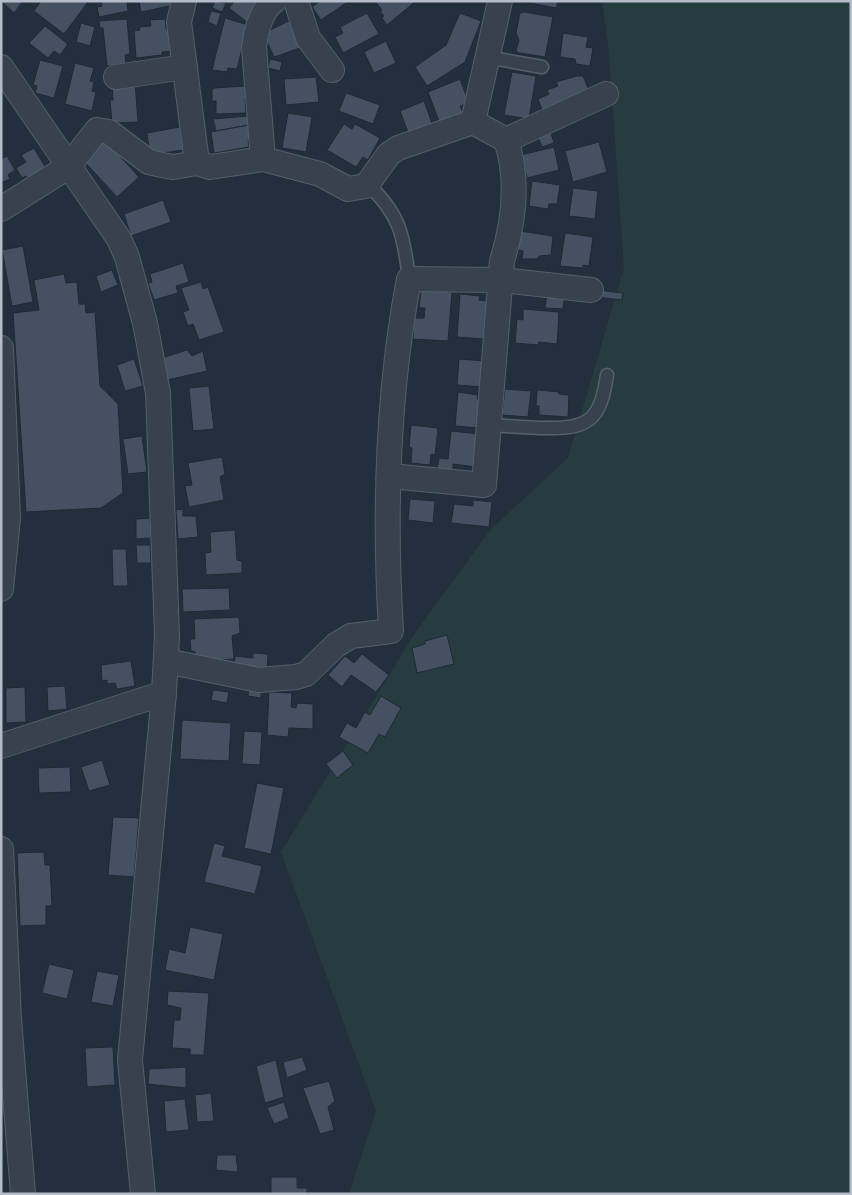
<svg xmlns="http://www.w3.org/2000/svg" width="852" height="1195" font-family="Signika,sans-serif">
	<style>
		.green { fill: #263c3f }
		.building { fill: #455162; stroke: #1f2835 }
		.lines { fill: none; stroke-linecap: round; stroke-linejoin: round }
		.lane-casing { stroke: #565f6c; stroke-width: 15 }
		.street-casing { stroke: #565f6c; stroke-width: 26 }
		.lane { stroke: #38414e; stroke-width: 12 }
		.street { stroke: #38414e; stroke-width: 24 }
	</style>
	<rect width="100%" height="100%" fill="#242f3e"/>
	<!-- green -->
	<polygon class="green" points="602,1 851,1 851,1194 349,1194 376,1111 281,852 413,636 490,530 568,458 624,268 608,43"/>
	<!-- building -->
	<g class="building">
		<polygon points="1,1 23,1 14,13"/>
		<polygon points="41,1 87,1 88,2 64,34 34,11"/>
		<polygon points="101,1 129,1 127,2 128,11 99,17 97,7 102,6"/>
		<polygon points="139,1 174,1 174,5 141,12"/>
		<polygon points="215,1 226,3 222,12 212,8"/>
		<polygon points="231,1 264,1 248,23 229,8 233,3"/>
		<polygon points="320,1 349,1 321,20 312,7"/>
		<polygon points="375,1 416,1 387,25 382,18 384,16 380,11 382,10"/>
		<polygon points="530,1 558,1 556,8 530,3"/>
		<polygon points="211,11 221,13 217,26 208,22"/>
		<polygon points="524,12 553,17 545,57 519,53 516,51 519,40 516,33 520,13"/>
		<polygon points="367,13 379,34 343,53 335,37 343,33 340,27"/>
		<polygon points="460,13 481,21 465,62 427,86 415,67 446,45"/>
		<polygon points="225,18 248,25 237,69 228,68 227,72 212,70"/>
		<polygon points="127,19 130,54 125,55 126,64 107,66 103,28 100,28 99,21"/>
		<polygon points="165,19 166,29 170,29 172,51 162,52 162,55 136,58 134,31 140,30 139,27 151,26 150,20"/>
		<polygon points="291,20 303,47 274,57 266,39 269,38 266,32"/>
		<polygon points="81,23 95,27 90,46 76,42"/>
		<polygon points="45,26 68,44 60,55 54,51 48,58 29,43"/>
		<polygon points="563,33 588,37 586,47 593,48 590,66 576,64 575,59 560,57"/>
		<polygon points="386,41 396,63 374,73 364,52"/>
		<polygon points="270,59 282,62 280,71 268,68"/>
		<polygon points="40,60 63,66 54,98 35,93 37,86 33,85"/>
		<polygon points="75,63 94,68 90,81 94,82 92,91 96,92 92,111 65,104"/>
		<polygon points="512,72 536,76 529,119 504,115"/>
		<polygon points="577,76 583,76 589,90 575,95 577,98 543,112 538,99 549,94 547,90 558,86 556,82"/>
		<polygon points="316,77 319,102 286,105 284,79"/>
		<polygon points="460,79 469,103 460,106 464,115 440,124 428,92"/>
		<polygon points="135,82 138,122 112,123 110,100 113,100 112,83"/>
		<polygon points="245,86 249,88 249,96 245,98 246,113 216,114 216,101 212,101 212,90 214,88"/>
		<polygon points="346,93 380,105 373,124 339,111"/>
		<polygon points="424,101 433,126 409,135 400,111"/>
		<polygon points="288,113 312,117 306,152 282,148"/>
		<polygon points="248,116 249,125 216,131 213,119"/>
		<polygon points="344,124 352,129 355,124 380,138 368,160 363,157 356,167 327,150"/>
		<polygon points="249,125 251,140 248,140 249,147 214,153 211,132"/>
		<polygon points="180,127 183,150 150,155 147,133"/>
		<polygon points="550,130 554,143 542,147 537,135"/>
		<polygon points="105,140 139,177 117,197 83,160"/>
		<polygon points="599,142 607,172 573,182 565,151"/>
		<polygon points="554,147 559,170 527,178 521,155"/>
		<polygon points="34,148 47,170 29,181 26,176 22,178 16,168 26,162 21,155"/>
		<polygon points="7,156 15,170 8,175 10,179 1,183 1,159"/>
		<polygon points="532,181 560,185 557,204 549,204 548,209 529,206"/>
		<polygon points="573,188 598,191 595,219 569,216"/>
		<polygon points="163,200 171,222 131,236 124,214"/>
		<polygon points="520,231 553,236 551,255 539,256 538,259 522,259 523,251 518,250"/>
		<polygon points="565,233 593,237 589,266 583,265 583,268 560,266"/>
		<polygon points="23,246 33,302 12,306 2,250"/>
		<polygon points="183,263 189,282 176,286 178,293 154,300 148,283 152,282 150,274"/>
		<polygon points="112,270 118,285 101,292 96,276"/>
		<polygon points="64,274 66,283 77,282 79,304 85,304 86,313 95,312 100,386 118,404 123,493 101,508 26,512 13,313 39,310 34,280"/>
		<polygon points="201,282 203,289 208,287 224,332 199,340 193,324 188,326 183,312 189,310 181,288"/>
		<polygon points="421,290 452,292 448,341 413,339 414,318 424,318 425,308 419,308"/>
		<polygon points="597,290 623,293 622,300 596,297"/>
		<polygon points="547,293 565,295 563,309 545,308"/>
		<polygon points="460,294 480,296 479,300 490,301 488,327 485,327 484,339 457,337"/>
		<polygon points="523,309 559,312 557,344 539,342 538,345 515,343 517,319 523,320"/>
		<polygon points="187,350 192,356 203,351 207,371 167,380 162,358"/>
		<polygon points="134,359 143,386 125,391 117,365"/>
		<polygon points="459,359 485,361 483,387 457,385"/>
		<polygon points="209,386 214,429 193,431 189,388"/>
		<polygon points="505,389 531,391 528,417 502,415"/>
		<polygon points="537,390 559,392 559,394 569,395 568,417 539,415 539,406 536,406"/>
		<polygon points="458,392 478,395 477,399 483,400 480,428 455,426"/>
		<polygon points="411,425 438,428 435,455 431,454 430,465 411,463 412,448 409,447"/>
		<polygon points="451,431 480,434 476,467 453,464 453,471 437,469 439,458 448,459"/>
		<polygon points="142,436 147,472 128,474 123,439"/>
		<polygon points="222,457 225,474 220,477 224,500 189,507 185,486 192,485 188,463"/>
		<polygon points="410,499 435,501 433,523 408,520"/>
		<polygon points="473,500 492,502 489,527 451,523 454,504 473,506"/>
		<polygon points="183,509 183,516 196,516 198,537 178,539 176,510"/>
		<polygon points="150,518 151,538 136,539 136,519"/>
		<polygon points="235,530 237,560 242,561 242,573 206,575 205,553 211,552 210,532"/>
		<polygon points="136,545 150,545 151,563 137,563"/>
		<polygon points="112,549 126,549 128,586 113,586"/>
		<polygon points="229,588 230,610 183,612 182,589"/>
		<polygon points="239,617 240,633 232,636 234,659 195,661 195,652 191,651 190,639 195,639 194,619"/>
		<polygon points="447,635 454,664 417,673 412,648 425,644 425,641"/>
		<polygon points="253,653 268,654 267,676 234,674 235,656 253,658"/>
		<polygon points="362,654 389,675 376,692 351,675 342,687 328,675 345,656 354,663"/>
		<polygon points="131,661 135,686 117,689 115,683 107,684 107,680 102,681 101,665"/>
		<polygon points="65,686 67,709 48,711 47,687"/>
		<polygon points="249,686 261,688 261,698 248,696"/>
		<polygon points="25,687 26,722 6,723 6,688"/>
		<polygon points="213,690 229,692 227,703 211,700"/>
		<polygon points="269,692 292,693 291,707 296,708 297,703 313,704 313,729 289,728 288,737 267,735"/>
		<polygon points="381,696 401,708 385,737 379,734 368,753 339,737 347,723 356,728 365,712 370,715"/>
		<polygon points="182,720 231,723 229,761 180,759"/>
		<polygon points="244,731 262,732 260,765 242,764"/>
		<polygon points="343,751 353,765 337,778 326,764"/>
		<polygon points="102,760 110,785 89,791 81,767"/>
		<polygon points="70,767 71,792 39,793 38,768"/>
		<polygon points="257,783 284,788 271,854 244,848"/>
		<polygon points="113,817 139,818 134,877 108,875"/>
		<polygon points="214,843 225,846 222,856 262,866 255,894 204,882"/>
		<polygon points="44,852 45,865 50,865 52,906 46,906 46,925 20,926 17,853"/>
		<polygon points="190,927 223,934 214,980 165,970 169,949 185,953"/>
		<polygon points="49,964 74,970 67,999 42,993"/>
		<polygon points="97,971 119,975 113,1006 91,1002"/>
		<polygon points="168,991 209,993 204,1055 190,1055 190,1049 172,1048 174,1020 180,1020 181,1008 167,1005"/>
		<polygon points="113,1047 115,1085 87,1087 85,1048"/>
		<polygon points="302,1057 307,1070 287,1078 283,1062"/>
		<polygon points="276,1060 284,1097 265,1103 256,1066"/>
		<polygon points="186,1067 186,1088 148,1084 149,1069"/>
		<polygon points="329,1081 335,1101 328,1107 334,1130 320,1134 303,1088"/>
		<polygon points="211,1093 214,1121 197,1122 195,1095"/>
		<polygon points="185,1099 189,1130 166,1132 164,1101"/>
		<polygon points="284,1102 289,1118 274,1124 267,1108"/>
		<polygon points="217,1155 236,1155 238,1172 216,1170"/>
		<polygon points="271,1177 297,1177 297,1188 307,1188 307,1194 271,1194"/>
	</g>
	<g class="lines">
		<!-- lane casing -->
		<g class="lane-casing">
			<g id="lane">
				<polyline points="487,57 542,67"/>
				<path d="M367,184C400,213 404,237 409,279"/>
				<path d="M489,425C509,426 528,428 548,428C591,429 601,417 607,375"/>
			</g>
		</g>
		<!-- street casing -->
		<g class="street-casing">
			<g id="street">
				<polyline points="184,1 179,22 197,163"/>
				<path d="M274,1C261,10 256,32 254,47L263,159L320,174L348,189L366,186L389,154L398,148L473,122"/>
				<polyline points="296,1 308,38 332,70"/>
				<polyline points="1,67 119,239 127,257 145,323 158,393 167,636 164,693 130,1060 143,1194"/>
				<polyline points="116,77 185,67"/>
				<polyline points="506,140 606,94"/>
				<polyline points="1,209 68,167 97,130 109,132 149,162 162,165 173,167 197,163 210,167 263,159"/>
				<polyline points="1,348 8,518 1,589"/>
				<path d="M390,476L484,485L502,261C514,222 519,179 506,140L473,122L500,1"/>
				<path d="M166,661L259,680L296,677L306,674L336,645L351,636L391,631C384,514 387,395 409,279L502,280L591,290"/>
				<polyline points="1,746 164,693"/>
				<polyline points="1,849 9,1019 23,1194"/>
			</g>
		</g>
		<!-- lane -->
		<use href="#lane" class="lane"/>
		<!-- street -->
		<use href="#street" class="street"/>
	</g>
	<!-- border -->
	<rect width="852" height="1195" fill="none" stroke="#b4bcc9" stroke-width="5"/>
</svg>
